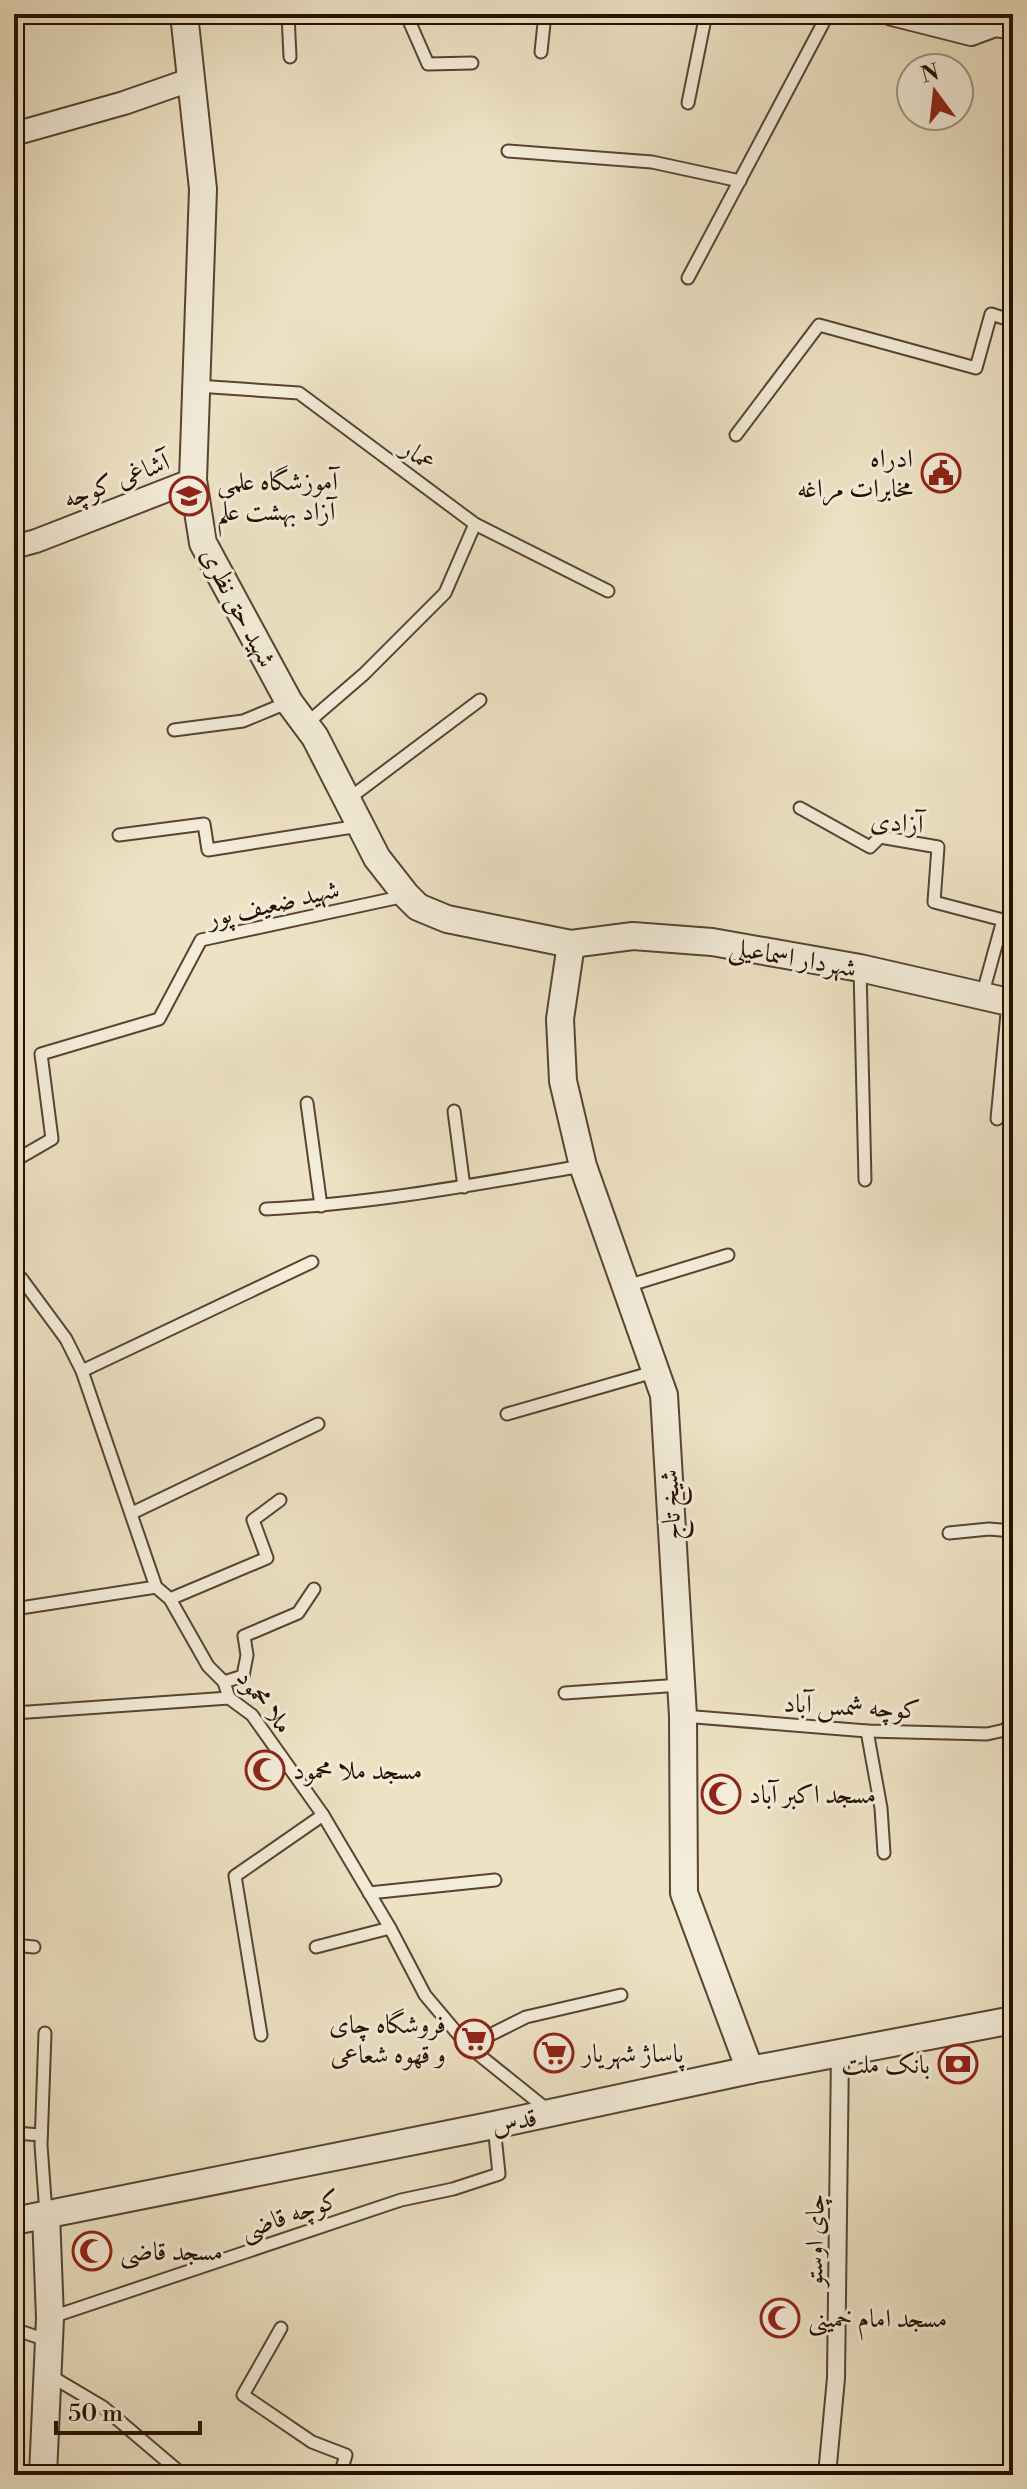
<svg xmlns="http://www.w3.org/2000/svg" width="1027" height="2489" font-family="'Libre Bodoni',Amiri,serif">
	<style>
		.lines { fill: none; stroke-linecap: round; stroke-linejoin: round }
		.service-casing { stroke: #584431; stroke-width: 15 }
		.pedestrian-casing { stroke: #584431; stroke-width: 20 }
		.minor-casing { stroke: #584431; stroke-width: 26 }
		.tertiary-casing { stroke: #584431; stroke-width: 30 }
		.service { stroke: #f3ecd9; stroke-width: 11 }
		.pedestrian { stroke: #f3ecd9; stroke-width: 16 }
		.minor { stroke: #f3ecd9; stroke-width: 22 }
		.tertiary { stroke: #f3ecd9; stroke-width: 26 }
		.labels { text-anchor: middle; stroke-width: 6; stroke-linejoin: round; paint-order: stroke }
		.street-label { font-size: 26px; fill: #261000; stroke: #f3ecd9 }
		.poi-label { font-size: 26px; fill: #261000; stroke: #f3ecd9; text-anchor: start }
	</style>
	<rect width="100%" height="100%" fill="#ede2c4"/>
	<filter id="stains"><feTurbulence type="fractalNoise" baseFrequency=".0025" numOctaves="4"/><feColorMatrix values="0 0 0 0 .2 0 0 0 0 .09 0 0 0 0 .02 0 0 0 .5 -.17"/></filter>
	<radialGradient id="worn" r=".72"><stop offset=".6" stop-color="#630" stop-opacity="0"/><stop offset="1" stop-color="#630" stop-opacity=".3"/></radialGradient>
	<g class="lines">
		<!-- service casing -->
		<g class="service-casing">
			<g id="service">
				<polyline points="288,14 290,57"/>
				<polyline points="406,14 428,64 472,63"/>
				<polyline points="541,52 545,14"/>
				<polyline points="688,103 706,14"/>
				<polyline points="508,151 652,162 740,181"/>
				<polyline points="688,278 828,14"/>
				<polyline points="197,386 299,393 475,524 608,591"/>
				<polyline points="736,435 819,325 976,368 991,314 1013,321"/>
				<polyline points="306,724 364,674 445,593 475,524"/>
				<polyline points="174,730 243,721 289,702"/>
				<polyline points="347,800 480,700"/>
				<polyline points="800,808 870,847 880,837 938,847 934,902 1003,920 982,996"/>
				<polyline points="119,835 204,824 208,850 359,826"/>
				<polyline points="860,969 865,1180"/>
				<polyline points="307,1103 321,1206"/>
				<polyline points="454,1111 464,1187"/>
				<polyline points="997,1119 1008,1003"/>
				<polyline points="14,1161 52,1139 41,1054 159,1019 201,940 405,896"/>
				<path d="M266,1209C372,1204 478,1184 582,1166"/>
				<polyline points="14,1274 21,1278 66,1339 82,1371 156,1587 170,1599 208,1666 224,1682 229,1698 252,1715 323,1815 390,1928 425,1995 468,2046 549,2111"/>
				<polyline points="627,1286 728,1255"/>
				<polyline points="82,1371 312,1262"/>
				<polyline points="507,1414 657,1371"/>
				<polyline points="132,1513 318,1424"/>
				<polyline points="949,1533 989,1529 1013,1531"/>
				<polyline points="170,1599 267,1558 253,1520 280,1500"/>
				<polyline points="14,1609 156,1587"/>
				<polyline points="224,1682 243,1676 247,1655 244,1636 298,1613 314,1589"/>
				<polyline points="565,1693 681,1685"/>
				<polyline points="14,1713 229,1698"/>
				<polyline points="683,1716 867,1731 987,1734 1005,1730 1013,1720"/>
				<polyline points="867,1731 881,1808 884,1853"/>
				<polyline points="369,1893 495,1880"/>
				<polyline points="14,1945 34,1947"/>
				<polyline points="316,1947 390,1928"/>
				<polyline points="45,2033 41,2145 46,2214"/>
				<polyline points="261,2035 235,1876 323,1815"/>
				<polyline points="468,2046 526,2017 621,1995"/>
				<polyline points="14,2133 41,2135"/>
				<polyline points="52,2317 401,2200 453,2189 499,2174 494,2126"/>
				<polyline points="281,2328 243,2395 312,2442 346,2455 340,2475"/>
				<polyline points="14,2329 49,2341"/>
				<polyline points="49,2375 103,2407 183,2475"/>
			</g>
		</g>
		<!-- pedestrian casing -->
		<g class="pedestrian-casing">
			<polyline id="pedestrian" points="827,2475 836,2378 840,2053"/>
		</g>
		<!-- minor casing -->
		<g class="minor-casing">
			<g id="minor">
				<polyline points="892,14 971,34 995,25 1013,28"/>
				<polyline points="14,134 124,103 190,80"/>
				<polyline points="14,547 36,541 193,480"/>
			</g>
		</g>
		<!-- tertiary casing -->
		<g class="tertiary-casing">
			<g id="tertiary">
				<polyline points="184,14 203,189 193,480 203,543 289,702 315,737 377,858 406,895 418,907 447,919 571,944 633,936 712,942 860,968 1013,1003"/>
				<polyline points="571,944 560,1019 563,1081 583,1166 664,1395 683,1716 684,1893 750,2070"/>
				<polyline points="14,2221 494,2125 750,2070 1013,2020"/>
				<polyline points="43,2475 50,2318 46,2214"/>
			</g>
		</g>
		<!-- service -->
		<use href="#service" class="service"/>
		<!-- pedestrian -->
		<use href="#pedestrian" class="pedestrian"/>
		<!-- minor -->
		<use href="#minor" class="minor"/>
		<!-- tertiary -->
		<use href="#tertiary" class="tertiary"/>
	</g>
	<!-- icons -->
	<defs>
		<g id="civic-ring" transform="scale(2)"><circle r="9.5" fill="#f3ecd9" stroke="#8f2418" stroke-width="1.5"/><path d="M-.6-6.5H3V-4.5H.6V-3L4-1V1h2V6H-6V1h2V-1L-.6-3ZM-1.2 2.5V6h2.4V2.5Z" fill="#8f2418"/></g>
		<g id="school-ring" transform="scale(2)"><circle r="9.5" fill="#f3ecd9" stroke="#8f2418" stroke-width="1.5"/><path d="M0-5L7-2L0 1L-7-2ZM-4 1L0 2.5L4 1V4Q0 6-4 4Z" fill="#8f2418"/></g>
		<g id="mosque-ring" transform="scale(2)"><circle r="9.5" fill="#f3ecd9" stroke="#8f2418" stroke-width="1.5"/><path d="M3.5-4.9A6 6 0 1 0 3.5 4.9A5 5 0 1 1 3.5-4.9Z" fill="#8f2418"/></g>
		<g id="supermarket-ring" transform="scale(2)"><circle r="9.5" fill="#f3ecd9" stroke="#8f2418" stroke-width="1.5"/><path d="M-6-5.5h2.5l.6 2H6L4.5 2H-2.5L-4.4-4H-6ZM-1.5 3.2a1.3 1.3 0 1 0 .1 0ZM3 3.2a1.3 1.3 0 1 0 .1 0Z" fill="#8f2418"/></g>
		<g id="bank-ring" transform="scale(2)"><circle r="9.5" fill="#f3ecd9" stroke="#8f2418" stroke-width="1.5"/><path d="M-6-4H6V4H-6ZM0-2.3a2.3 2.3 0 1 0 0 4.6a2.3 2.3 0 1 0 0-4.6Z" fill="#8f2418"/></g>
	</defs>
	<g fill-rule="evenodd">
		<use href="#civic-ring" x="941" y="473"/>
		<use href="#school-ring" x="189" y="496"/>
		<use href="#mosque-ring" x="265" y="1770"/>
		<use href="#mosque-ring" x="721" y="1794"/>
		<use href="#supermarket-ring" x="474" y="2039"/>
		<use href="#supermarket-ring" x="554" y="2053"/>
		<use href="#bank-ring" x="958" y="2064"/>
		<use href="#mosque-ring" x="92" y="2251"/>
		<use href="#mosque-ring" x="780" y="2318"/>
	</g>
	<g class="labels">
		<!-- street labels -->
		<g class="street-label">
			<text transform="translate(419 455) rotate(37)" y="9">عمار</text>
			<text transform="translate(116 480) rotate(-21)" y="9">آشاغی کوچه</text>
			<text transform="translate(239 607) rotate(62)" y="9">شهید حق نظری</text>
			<text transform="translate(897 822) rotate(4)" y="9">آزادی</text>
			<text transform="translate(273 903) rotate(-13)" y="9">شهید ضعیف پور</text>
			<text transform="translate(793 957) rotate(10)" y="9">شهردار اسماعیلی</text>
			<text transform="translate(670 1505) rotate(-93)" y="9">شیخ تاج</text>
			<text transform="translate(265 1701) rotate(52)" y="9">ملا محمود</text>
			<text transform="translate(852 1706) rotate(3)" y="9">کوچه شمس آباد</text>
			<text transform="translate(514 2121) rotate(-12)" y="9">قدس</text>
			<text transform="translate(290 2214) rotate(-19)" y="9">کوچه قاضی</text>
			<text transform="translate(814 2240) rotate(-89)" y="9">چای اوستو</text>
		</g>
		<!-- poi labels -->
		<g class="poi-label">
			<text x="913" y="467" text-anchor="end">ادراه<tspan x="913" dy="30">مخابرات مراغه</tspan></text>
			<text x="217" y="490">آموزشگاه علمی<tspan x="217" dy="30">آزاد بهشت علم</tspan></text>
			<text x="293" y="1779">مسجد ملا محمود</text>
			<text x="749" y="1803">مسجد اکبر آباد</text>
			<text x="446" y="2033" text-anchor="end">فروشگاه چای<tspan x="446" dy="30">و قهوه شعاعی</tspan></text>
			<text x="582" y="2062">پاساژ شهریار</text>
			<text x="930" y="2073" text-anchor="end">بانک ملت</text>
			<text x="120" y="2260">مسجد قاضی</text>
			<text x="808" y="2327">مسجد امام خمینی</text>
		</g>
	</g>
	<!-- margin -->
	<rect width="1027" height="2489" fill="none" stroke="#ede2c4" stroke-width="48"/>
	<rect x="16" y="16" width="995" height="2457" fill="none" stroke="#261000" stroke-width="4"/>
	<rect x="24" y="24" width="979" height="2441" fill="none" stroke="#261000" stroke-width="2"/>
	<!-- north arrow -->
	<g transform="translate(935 92) rotate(345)"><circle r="38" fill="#f3ecd9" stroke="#a19482" stroke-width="2"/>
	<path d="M0-6L14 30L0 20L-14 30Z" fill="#8f2418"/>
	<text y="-12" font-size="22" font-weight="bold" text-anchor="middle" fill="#261000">N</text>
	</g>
	<!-- scale -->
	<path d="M56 2421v12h144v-12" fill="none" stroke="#261000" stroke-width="4"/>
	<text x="68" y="2421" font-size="24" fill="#261000" stroke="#f3ecd9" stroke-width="6" paint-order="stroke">50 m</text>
	<rect width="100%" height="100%" filter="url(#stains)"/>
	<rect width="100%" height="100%" fill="url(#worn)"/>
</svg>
